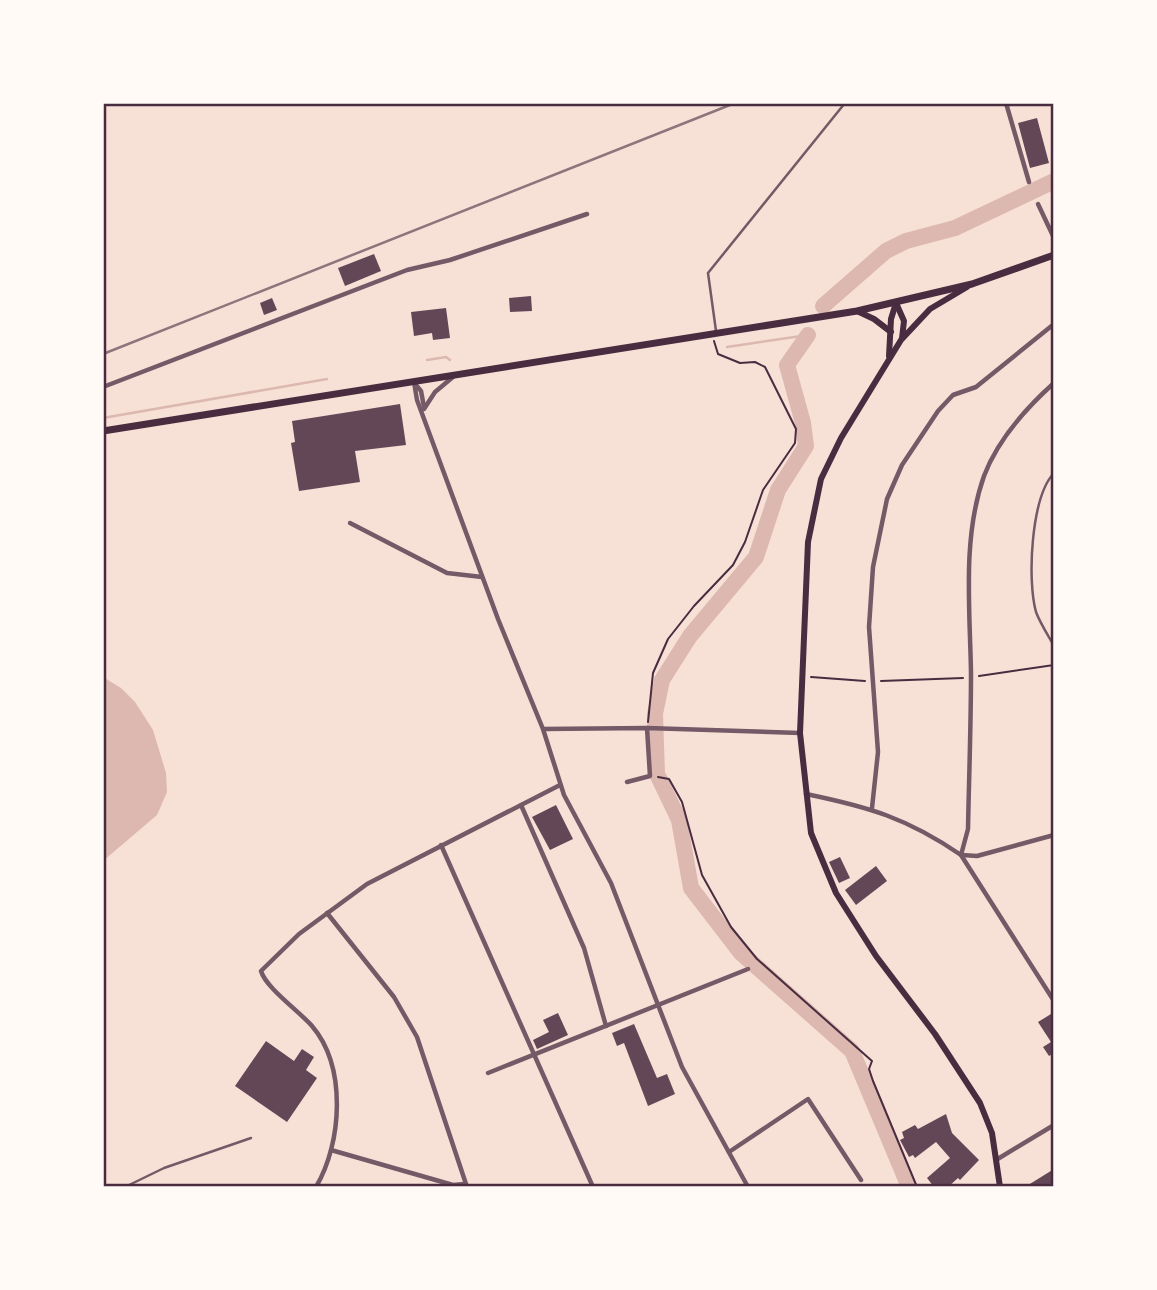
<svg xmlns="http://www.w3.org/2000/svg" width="1157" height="1290" font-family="'DM Sans',sans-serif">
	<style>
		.water { fill: #dcb8b0 }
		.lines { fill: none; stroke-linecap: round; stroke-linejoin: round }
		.stream { stroke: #dcb8b0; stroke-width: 2.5 }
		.river { stroke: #dcb8b0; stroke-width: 16 }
		.building { fill: #644757 }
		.path { stroke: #4a2c40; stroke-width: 2 }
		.service { stroke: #755966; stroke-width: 2.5 }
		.minor { stroke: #755966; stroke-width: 4.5 }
		.secondary { stroke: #4a2c40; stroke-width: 6 }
		.primary { stroke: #4a2c40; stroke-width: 7 }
		.rail { stroke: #8f747c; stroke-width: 2.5 }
		.neatline { fill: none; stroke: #4a2c40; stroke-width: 2.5 }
	</style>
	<rect width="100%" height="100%" fill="#f7e1d7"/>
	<!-- water -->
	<polygon class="water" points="103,677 121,688 135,702 153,730 166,773 167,792 157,815 103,861"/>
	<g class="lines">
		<!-- stream -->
		<g class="stream">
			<polyline points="727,347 808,335"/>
			<polyline points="427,360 446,357 450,360"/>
			<polyline points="103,418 327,379"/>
		</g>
		<!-- river -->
		<g class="river">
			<polyline points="823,306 886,251 906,241 955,228 1054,181"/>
			<polyline points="808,335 787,365 803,423 806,446 778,490 756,557 690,636 662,680 655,714 657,774 679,820 691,888 741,953 852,1051 909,1187"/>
		</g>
	</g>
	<!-- building -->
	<g class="building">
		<polygon points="1037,118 1049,163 1030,168 1018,123"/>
		<polygon points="374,254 381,271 345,286 338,268"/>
		<polygon points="531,296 532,311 510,312 509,298"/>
		<polygon points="272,298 277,310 264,315 260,303"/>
		<polygon points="446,308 450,338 433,340 432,333 414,336 411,312"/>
		<polygon points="400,404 406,445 355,451 360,482 299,491 291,443 295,442 292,421"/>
		<polygon points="556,805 573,839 550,850 532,817"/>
		<polygon points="840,857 850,878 839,883 829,862"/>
		<polygon points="876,866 887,881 856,905 845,890"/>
		<polygon points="558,1013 568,1035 537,1049 533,1040 549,1032 543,1020"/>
		<polygon points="1051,1014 1054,1019 1054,1053 1049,1056 1043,1047 1051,1042 1038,1022"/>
		<polygon points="634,1024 657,1078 667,1074 675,1094 648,1106 624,1043 617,1046 612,1033"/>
		<polygon points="266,1041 294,1061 302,1049 314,1057 306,1070 317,1078 287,1122 235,1086"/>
		<polygon points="946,1114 952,1133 979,1160 960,1180 958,1178 948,1187 934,1187 927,1178 950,1158 936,1142 915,1158 913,1155 909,1157 900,1140 904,1138 902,1132 915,1125 918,1129"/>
		<polygon points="1054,1169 1054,1185 1025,1187"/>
	</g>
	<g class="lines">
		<!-- path -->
		<g class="path">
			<polyline points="979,676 1054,665"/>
			<polyline points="811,677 865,681"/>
			<polyline points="881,681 963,678"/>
			<polyline points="648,722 653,673 668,639 694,606 733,565 745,542 763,490 795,443 796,429 765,367 755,362 740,363 718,354 714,341"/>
			<polyline points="658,777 669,779 682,802 702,875 731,927 757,959 872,1061 869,1069 873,1081 917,1187"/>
		</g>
		<!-- service -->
		<g class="service">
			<polyline points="716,331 708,273 845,103"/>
			<path d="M1054,473C1031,497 1027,580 1036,612C1040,623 1048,635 1054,646"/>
			<polyline points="125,1187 164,1168 251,1138"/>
		</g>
		<!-- minor -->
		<g class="minor">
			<polyline points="1006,103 1029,182"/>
			<polyline points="1038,204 1054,238"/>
			<polyline points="414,382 417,400 498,619 543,729 564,795 611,883 682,1067 748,1187"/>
			<polyline points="415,384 421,391 424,407"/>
			<polyline points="103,387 407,270 450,260 587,214"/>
			<polyline points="424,409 435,392 453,377"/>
			<polyline points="350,523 447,573 482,577"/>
			<polyline points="543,729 647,728 800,733"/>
			<polyline points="627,782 650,776 647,728"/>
			<path d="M806,794C869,807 907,818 961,855L968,829C969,777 971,725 971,673C970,609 962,538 984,476C998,439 1025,409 1054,383"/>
			<polyline points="521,805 584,948 606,1026"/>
			<polyline points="872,808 878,752 869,627 873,567 887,499 902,465 938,411 953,395 976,387 1054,324"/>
			<polyline points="441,845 593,1187"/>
			<polyline points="961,855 1054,1001"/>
			<polyline points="962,855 977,856 1054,835"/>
			<polyline points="327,913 394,997 417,1037 467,1187"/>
			<polyline points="488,1073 748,969"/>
			<polyline points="331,1150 453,1185 465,1184"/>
			<polyline points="729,1152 808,1099 861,1180"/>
			<polyline points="996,1160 1054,1125"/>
			<path d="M316,1187C342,1143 347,1067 312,1026C299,1011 266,988 261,971L299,934L367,884L560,785"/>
		</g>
		<!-- secondary -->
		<g class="secondary">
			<polyline points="967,287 930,309 901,340 841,438 821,479 808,542 800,733 811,833 836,893 876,956 935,1034 980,1103 992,1133 1000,1187"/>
			<polyline points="896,303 904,321 902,338"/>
			<polyline points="857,311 874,319 891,332"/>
			<polyline points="889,356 891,319 896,303"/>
		</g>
		<!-- primary -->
		<polyline class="primary" points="103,431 857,311 972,284 1054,255"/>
		<!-- rail -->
		<polyline class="rail" points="103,354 735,103"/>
	</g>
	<!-- border -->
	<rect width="1157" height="1290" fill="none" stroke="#fffaf5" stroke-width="210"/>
	<rect x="105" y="105" width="947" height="1080" class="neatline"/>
</svg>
